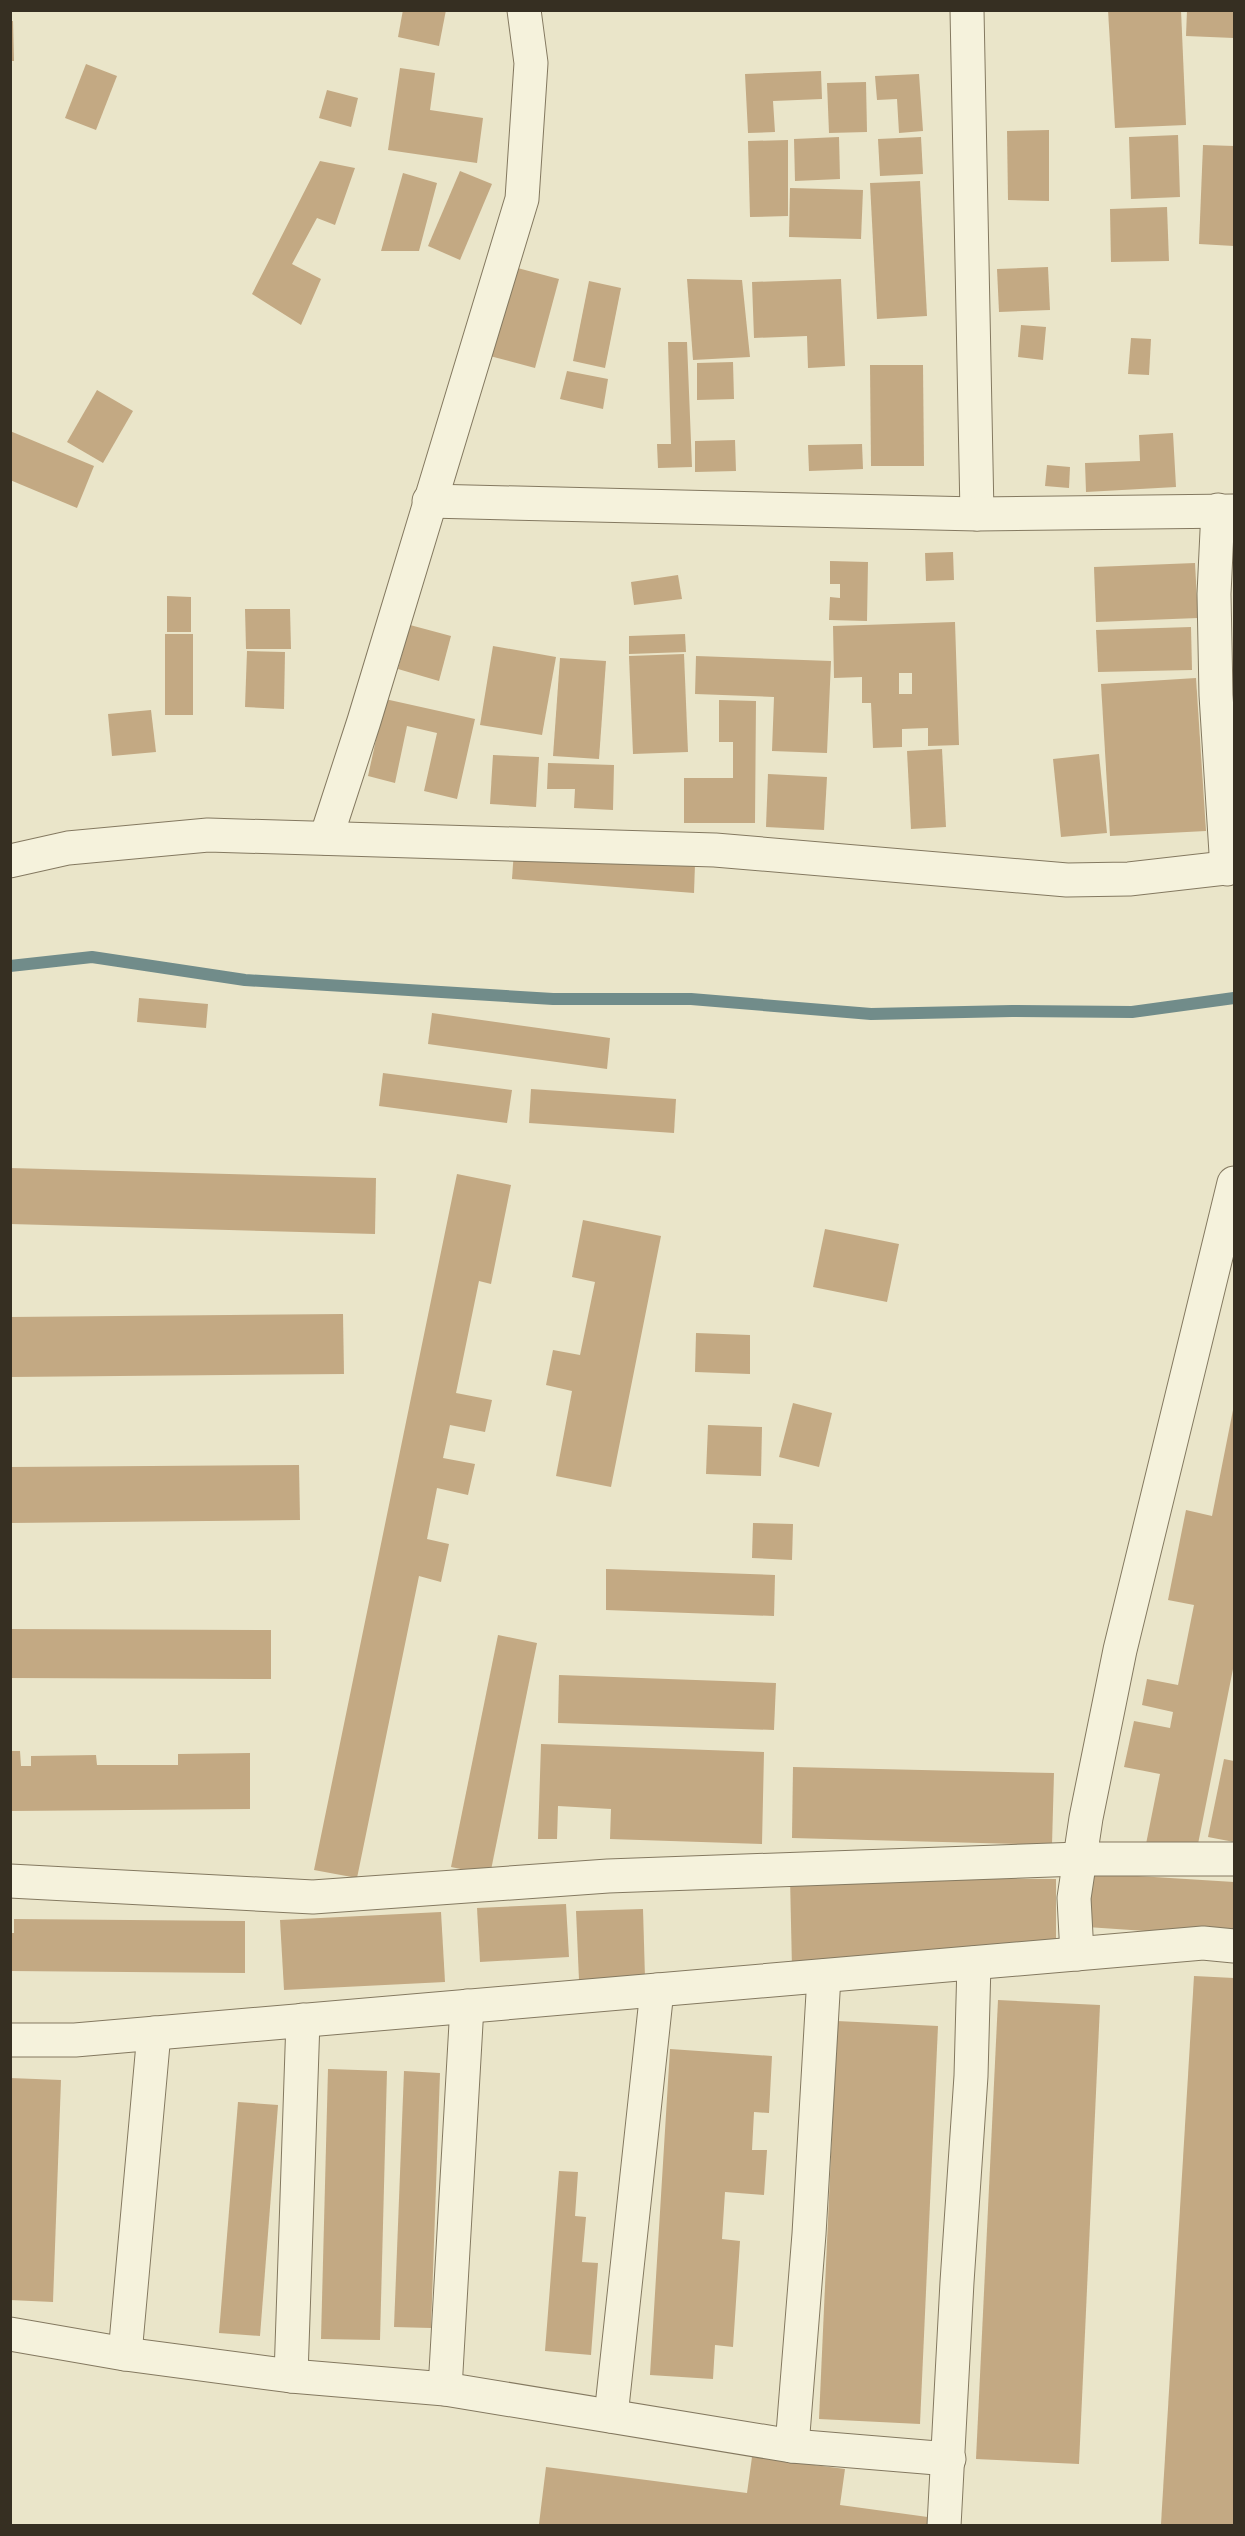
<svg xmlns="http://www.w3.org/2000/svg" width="1245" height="2536" font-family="'Times New Roman',serif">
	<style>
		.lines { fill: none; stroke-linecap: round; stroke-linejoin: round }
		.stream { stroke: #718c8a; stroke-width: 12 }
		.building { fill: #c3a983; fill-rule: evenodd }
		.minor-casing { stroke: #847960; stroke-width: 35 }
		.minor { stroke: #f5f2dc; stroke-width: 33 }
	</style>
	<rect width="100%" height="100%" fill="#eae5c9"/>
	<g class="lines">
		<!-- stream -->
		<polyline class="stream" points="10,966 92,957 245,980 553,999 691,999 871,1014 1012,1011 1132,1012 1234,998"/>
	</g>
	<!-- building -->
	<g class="building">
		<polygon points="403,10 446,10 439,46 398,37"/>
		<polygon points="1108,10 1181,10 1186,125 1115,128"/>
		<polygon points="1187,10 1234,10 1234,38 1186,36"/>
		<polygon points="10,21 13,21 14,61 10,61"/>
		<polygon points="86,64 117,76 96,130 65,118"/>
		<polygon points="400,68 435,73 430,110 483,118 477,163 388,150"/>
		<polygon points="821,71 822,99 773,101 775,132 748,133 745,74"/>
		<polygon points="919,74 923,131 899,133 897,99 877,100 875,76"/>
		<polygon points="866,82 867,132 829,133 827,83"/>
		<polygon points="327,90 358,98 351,127 319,118"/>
		<polygon points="1049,130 1049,201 1008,200 1007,131"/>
		<polygon points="1178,135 1180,197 1131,199 1129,137"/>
		<polygon points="839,137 840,179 795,181 794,139"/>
		<polygon points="921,137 923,174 880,176 878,139"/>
		<polygon points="788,140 788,216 750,217 748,141"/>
		<polygon points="1203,145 1234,146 1234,246 1199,244"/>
		<polygon points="320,161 355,168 335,225 317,218 292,264 321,279 301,325 252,294"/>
		<polygon points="460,171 492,184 460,260 428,246"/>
		<polygon points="403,173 437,183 419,251 381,251"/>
		<polygon points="920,181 927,316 877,319 870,183"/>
		<polygon points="790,188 863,190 861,239 789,237"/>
		<polygon points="1167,207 1169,261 1111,262 1110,209"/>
		<polygon points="510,266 559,279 535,368 486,355"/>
		<polygon points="1048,267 1050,310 999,312 997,269"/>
		<polygon points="687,279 742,280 750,357 693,360"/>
		<polygon points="841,279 845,366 808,368 807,336 754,338 752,282"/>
		<polygon points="589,281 621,288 605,368 573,361"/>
		<polygon points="1021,325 1046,327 1043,360 1018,357"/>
		<polygon points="1131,338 1151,339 1149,375 1128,374"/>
		<polygon points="668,342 687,342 692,467 658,468 657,444 671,444"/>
		<polygon points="733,362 734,399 697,400 697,363"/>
		<polygon points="870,365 923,365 924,466 871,466"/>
		<polygon points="567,371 608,379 603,409 560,399"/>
		<polygon points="97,390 133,411 103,463 67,442"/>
		<polygon points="10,431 94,466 77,508 10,480"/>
		<polygon points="1173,433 1176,487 1086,492 1085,463 1140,461 1139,435"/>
		<polygon points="735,440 736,471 695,472 695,441"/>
		<polygon points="862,444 863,469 809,471 808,445"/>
		<polygon points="1047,465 1070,467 1069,488 1045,486"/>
		<polygon points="953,552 954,580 926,581 925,553"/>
		<polygon points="830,561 868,562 867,621 829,620 830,597 840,598 840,584 830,584"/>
		<polygon points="1195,563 1198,618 1096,622 1094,567"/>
		<polygon points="678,575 682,599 634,605 631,582"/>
		<polygon points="167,596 191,597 191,632 167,632"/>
		<polygon points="245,609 290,609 291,649 246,649"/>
		<path d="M955,622L959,745L928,746V728L902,729V747L873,748L871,703H862V677L834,678L833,626ZM899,673H912V694H899Z"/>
		<polygon points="410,625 451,636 439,681 398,669"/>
		<polygon points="1191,627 1192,670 1098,672 1096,630"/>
		<rect x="165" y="634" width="28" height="81"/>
		<polygon points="685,634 686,652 629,654 629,636"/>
		<polygon points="493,646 556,657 542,735 480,725"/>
		<polygon points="247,651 285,652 284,709 245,707"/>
		<polygon points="684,654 688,752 633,754 629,656"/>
		<polygon points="696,656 831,661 827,753 772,751 774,697 695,694"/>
		<polygon points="560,658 606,661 599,759 553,756"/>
		<polygon points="1196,678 1206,831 1110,836 1101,684"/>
		<polygon points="385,699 475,719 457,799 424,791 437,733 407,726 395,783 368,776"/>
		<polygon points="719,700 756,701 755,823 684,823 684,778 733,778 733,742 719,742"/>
		<polygon points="151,710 156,752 112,756 108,714"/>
		<polygon points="942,749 946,827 911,829 907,751"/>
		<polygon points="1099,754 1107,833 1061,837 1053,759"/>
		<polygon points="493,755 539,757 536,807 490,804"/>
		<polygon points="548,763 614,765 613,810 574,808 575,789 547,789"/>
		<polygon points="768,774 827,777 824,830 766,827"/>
		<polygon points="514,850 695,864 694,893 512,879"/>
		<polygon points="139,998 208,1004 206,1028 137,1022"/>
		<polygon points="432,1013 610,1038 607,1069 428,1044"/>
		<polygon points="383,1073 512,1090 507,1123 379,1106"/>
		<polygon points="531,1089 676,1099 674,1133 529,1123"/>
		<polygon points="10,1168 376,1178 375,1234 10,1224"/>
		<polygon points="457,1174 511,1185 491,1284 479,1281 456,1393 492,1400 485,1432 450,1425 443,1458 475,1464 468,1495 437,1488 427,1539 449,1544 441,1582 419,1576 357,1878 314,1870"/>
		<polygon points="583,1220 661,1236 611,1487 556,1476 572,1391 546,1385 553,1350 580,1355 595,1282 572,1277"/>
		<polygon points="825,1229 899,1244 887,1302 813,1287"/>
		<polygon points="343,1314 344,1374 10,1377 10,1317"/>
		<polygon points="696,1333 750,1335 750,1374 695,1372"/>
		<polygon points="793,1403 832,1413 819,1467 779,1457"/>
		<polygon points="1233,1410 1234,1664 1196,1854 1146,1844 1160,1774 1124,1767 1134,1721 1170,1728 1173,1712 1142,1705 1147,1679 1178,1685 1194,1605 1168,1600 1186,1510 1212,1516"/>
		<polygon points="708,1425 762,1427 761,1476 706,1474"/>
		<polygon points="299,1465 300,1520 10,1523 10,1467"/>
		<polygon points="753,1523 793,1524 792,1560 752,1558"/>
		<polygon points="606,1569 775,1575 774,1616 606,1610"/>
		<polygon points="10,1629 271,1630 271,1679 10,1678"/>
		<polygon points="498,1635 537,1643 490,1875 451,1867"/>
		<polygon points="559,1675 776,1683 774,1730 558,1723"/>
		<polygon points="541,1744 764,1752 762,1844 610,1839 611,1809 558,1806 557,1839 538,1839"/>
		<polygon points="10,1751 20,1751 21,1766 31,1766 31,1756 96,1755 97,1765 178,1765 178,1754 250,1753 250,1809 10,1811"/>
		<polygon points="1224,1759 1234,1761 1234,1842 1208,1837"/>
		<polygon points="793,1767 1054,1773 1052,1845 792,1838"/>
		<polygon points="1090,1873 1234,1882 1234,1937 1087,1927"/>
		<polygon points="790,1877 1056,1879 1056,1946 792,1969"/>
		<polygon points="566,1904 569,1957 480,1962 477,1908"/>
		<polygon points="643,1909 645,1978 579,1980 576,1911"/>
		<polygon points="441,1912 445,1982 284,1990 280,1920"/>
		<polygon points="14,1919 245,1921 245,1973 10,1971 10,1933 14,1933"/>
		<polygon points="1194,1976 1234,1978 1234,2526 1161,2524"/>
		<polygon points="998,2000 1100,2005 1079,2464 976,2459"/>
		<polygon points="837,2021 938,2026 920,2424 819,2419"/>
		<polygon points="670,2049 772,2056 769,2113 754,2112 752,2150 767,2150 764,2195 725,2192 722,2239 740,2241 733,2347 715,2345 713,2379 650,2375"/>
		<polygon points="328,2069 387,2071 380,2340 321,2339"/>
		<polygon points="404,2071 440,2073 431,2328 394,2327"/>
		<polygon points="10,2078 61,2080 53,2302 10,2300"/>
		<polygon points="238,2102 278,2105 260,2336 219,2333"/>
		<polygon points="559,2171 578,2172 575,2216 586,2217 582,2262 598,2263 591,2355 545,2351"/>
		<polygon points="752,2457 845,2469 840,2505 935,2518 935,2526 539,2524 546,2467 747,2493"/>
	</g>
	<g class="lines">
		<!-- minor casing -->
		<g class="minor-casing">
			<g id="minor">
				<polyline points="967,10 977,514"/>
				<polyline points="429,501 977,514 1234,511"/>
				<polyline points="1218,510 1214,594 1216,695 1227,869"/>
				<polyline points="326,838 364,721 522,199 531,63 524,10"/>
				<polyline points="10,861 68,848 208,835 715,850 1067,880 1129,879 1234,867"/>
				<polyline points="10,1881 313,1897 608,1876 1080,1859 1234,1859"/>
				<polyline points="1077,1954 1074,1898 1086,1818 1120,1650 1234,1183"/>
				<polyline points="10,2040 75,2040 1203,1943 1234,1946"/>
				<polyline points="10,2334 125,2354 291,2376 445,2389 792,2446 949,2459"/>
				<polyline points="125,2354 154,2033"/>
				<polyline points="291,2376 303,2020"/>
				<polyline points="445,2389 467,2006"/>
				<polyline points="611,2416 657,1990"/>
				<polyline points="792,2446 809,2234 824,1976"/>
				<polyline points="944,2526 957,2282 971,2076 974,1963"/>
			</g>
		</g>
		<!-- minor -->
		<use href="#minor" class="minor"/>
	</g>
	<!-- border -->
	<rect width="1245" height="2536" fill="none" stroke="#362f22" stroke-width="24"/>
</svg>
